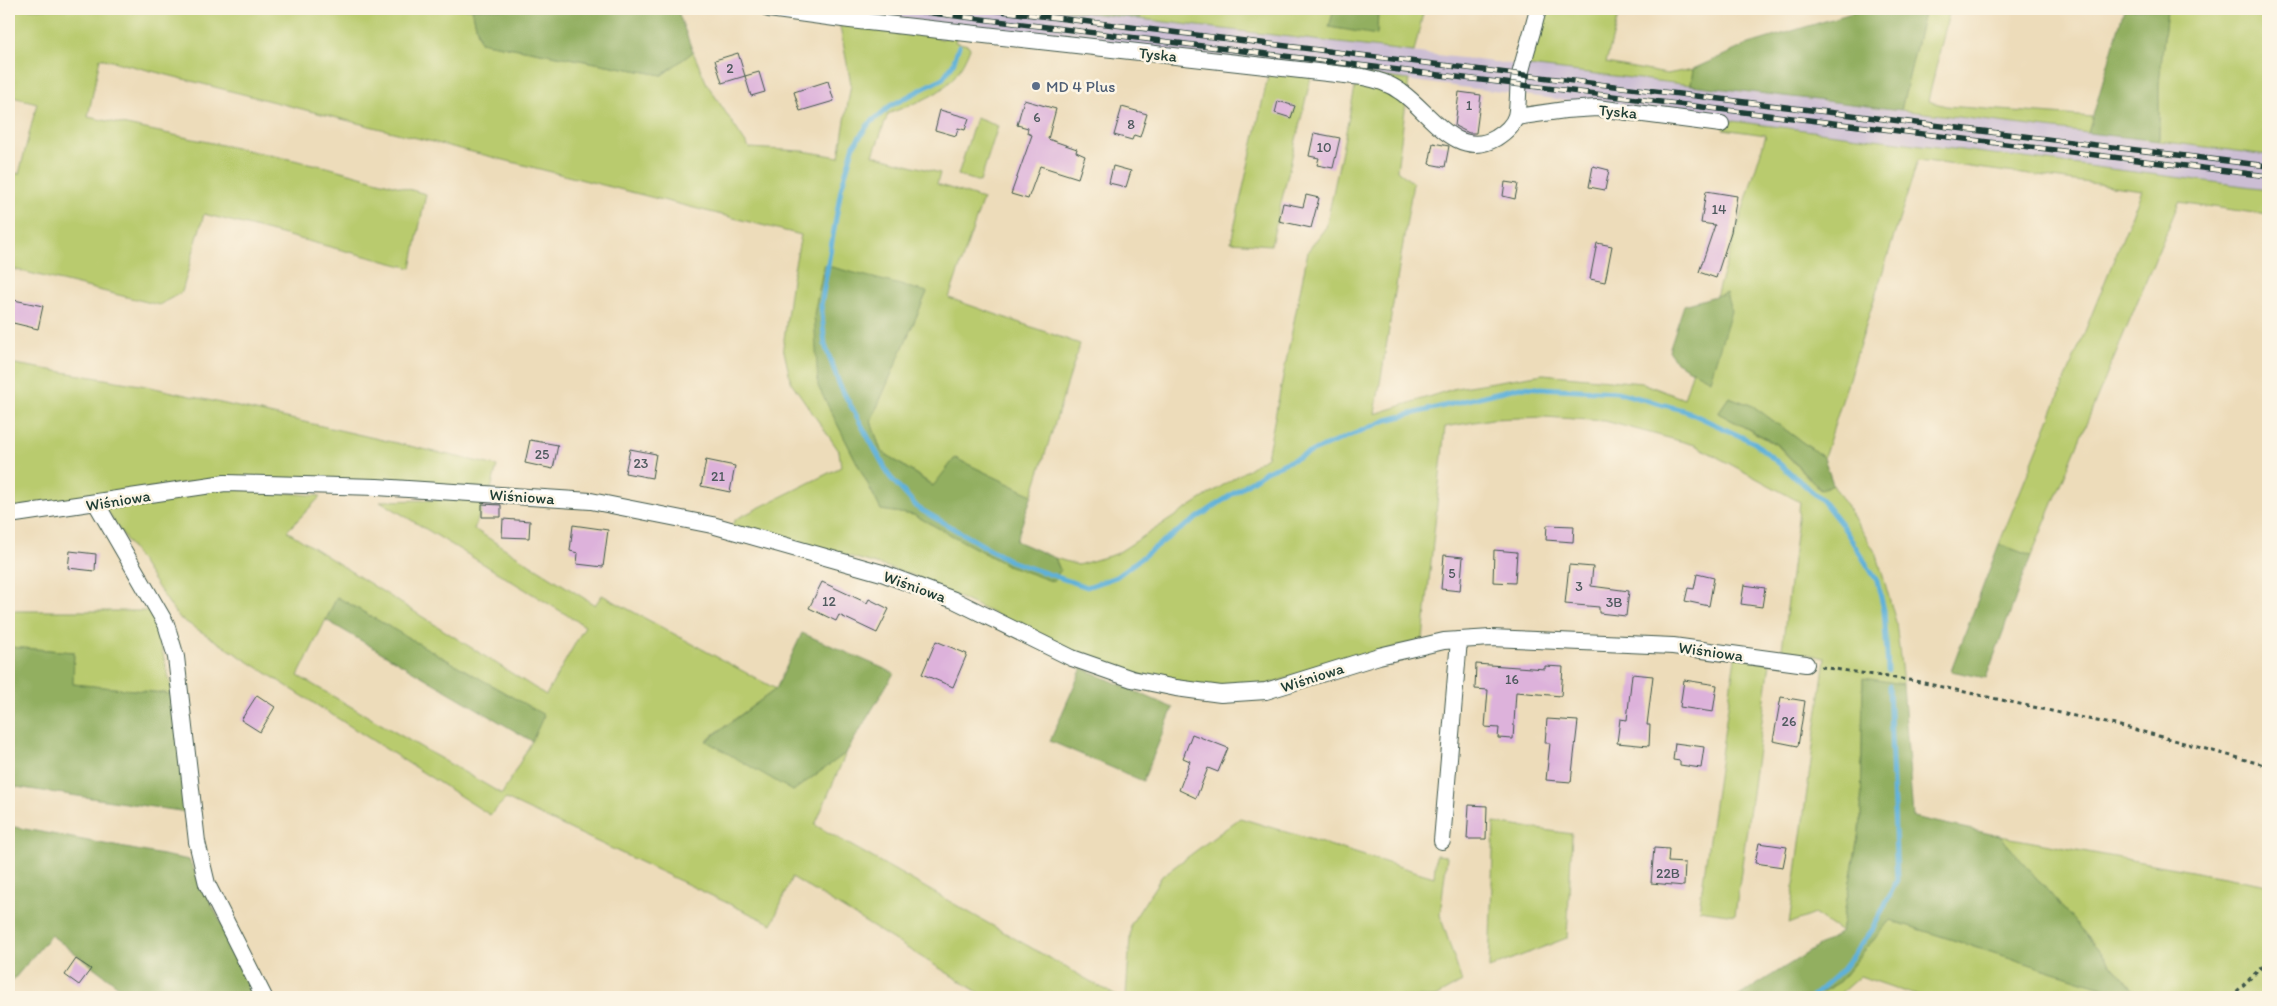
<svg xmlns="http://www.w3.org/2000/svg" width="2277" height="1006" font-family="Itim,sans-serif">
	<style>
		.industrial { fill: #ccbed4 }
		.green { fill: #b9cb6e; stroke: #6c8451; fill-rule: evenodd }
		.forest { fill: #92af61; stroke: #58764a }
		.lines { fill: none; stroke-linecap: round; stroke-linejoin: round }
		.stream { stroke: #5eb1d9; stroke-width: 5 }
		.building { fill: #ddb2db }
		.minor-casing { stroke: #3e5548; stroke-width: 18 }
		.path { stroke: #3e5548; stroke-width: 3; stroke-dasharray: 4 4; stroke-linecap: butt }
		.minor { stroke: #fff; stroke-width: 16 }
		.rail-casing { stroke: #1f3d34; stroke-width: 5.5 }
		.rail { stroke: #fcf5e5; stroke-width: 4; stroke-dasharray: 11; stroke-linecap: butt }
		.service-dot { fill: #5c6f8a; stroke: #fcf5e5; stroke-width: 2 }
		.labels { text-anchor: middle; stroke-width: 5; stroke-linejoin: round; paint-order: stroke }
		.number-label { font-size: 14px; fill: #4e5a5e }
		.street-label { font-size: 16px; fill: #1f3d34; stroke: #fcf5e5 }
		.service-label { font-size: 16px; fill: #4e5e75; stroke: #fcf5e5; text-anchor: start }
	</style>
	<rect width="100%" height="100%" fill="#fcf5e5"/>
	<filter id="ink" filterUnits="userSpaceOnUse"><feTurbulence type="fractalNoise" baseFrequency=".02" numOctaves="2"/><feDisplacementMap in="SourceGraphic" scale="10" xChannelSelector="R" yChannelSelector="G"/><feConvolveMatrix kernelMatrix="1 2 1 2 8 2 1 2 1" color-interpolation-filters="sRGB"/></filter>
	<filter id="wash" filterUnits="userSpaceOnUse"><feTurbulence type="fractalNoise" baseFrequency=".0096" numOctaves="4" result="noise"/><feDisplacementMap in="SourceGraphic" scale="20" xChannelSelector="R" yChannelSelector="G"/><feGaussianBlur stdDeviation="1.12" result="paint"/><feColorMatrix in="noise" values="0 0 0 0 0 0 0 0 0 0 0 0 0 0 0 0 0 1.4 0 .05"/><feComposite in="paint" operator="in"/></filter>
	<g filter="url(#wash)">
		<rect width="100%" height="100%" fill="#eddcba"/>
		<!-- industrial -->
		<polygon class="industrial" points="821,9 1055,9 2268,155 2268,189 1453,86"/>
		<!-- green -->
		<g class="green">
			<path d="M9,9H472L480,42L662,75L693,52L707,84L749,148L803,151L839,157L851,84L839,22L928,35L942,39L948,36L956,37L955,42L968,45L970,48C952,94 929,97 888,114L873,155L940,173L937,184L983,199L949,298L1080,344L1032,495L955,458L934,486L881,451L871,421L927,292L818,386L881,510L914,515L1007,565L1060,570L1055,558L1078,565L1116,554L1267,457L1308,251L1326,227L1356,83L1361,74L1409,80L1397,170L1413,183L1375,414L1456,388L1543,374L1642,383L1684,399L1766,135L1723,129L1725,120L2268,189V215L2179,202L2031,556L1999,544L2142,190L1918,160L1824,458L1753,406L1729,397L1718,413L1777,445L1820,490L1833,484L1877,555L1896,622L1903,684L1863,679L1861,820L1841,932L1814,914L1789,924L1825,658L1782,649L1800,502L1695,445L1605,421L1545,417L1492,419L1445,427L1423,639L1257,687L1182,686L1102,665L910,574L818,547L731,526L736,519L841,467L839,451L791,382L783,347L792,279L801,235L100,58L88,117L327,167L426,194L411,268L204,214L182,292L159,305L9,268V171L19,174L37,103L9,96Z"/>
			<polygon points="1142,9 1334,9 1330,27 1377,34 1378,9 1424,9 1414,52 1140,19"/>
			<polygon points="1544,9 1620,9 1606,63 1667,74 1693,69 1691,85 1529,66"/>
			<polygon points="1925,9 1950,9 1928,101 1946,106 2093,117 2088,133 1901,110"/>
			<polygon points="2167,9 2268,9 2268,155 2159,141 2159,84"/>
			<polygon points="1269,72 1311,77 1271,245 1231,242"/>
			<polygon points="976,118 998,126 980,182 958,175"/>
			<polygon points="9,363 146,386 497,466 491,489 228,477 18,507 9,507"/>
			<path d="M220,487L321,496L287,531L546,695L585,626L380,501L486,499L474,529L595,605L602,595L776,689L706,740L793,791L846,753L815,825L1118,997H986L792,877L772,924L506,799L490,815L178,617L105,508ZM337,597L543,715L532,741L502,794L298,676Z"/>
			<polygon points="9,611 152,611 173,694 72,684 74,652 9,647"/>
			<polygon points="1735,657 1770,663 1735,915 1699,910"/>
			<polygon points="1240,818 1434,877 1436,855 1447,856 1440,915 1462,982 1435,997 1126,997 1131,924 1162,876"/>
			<polygon points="1494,823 1572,834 1567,938 1489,968"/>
			<polygon points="2000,836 2268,885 2268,997 2140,997"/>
			<polygon points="1890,920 2133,997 1921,997 1860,976 1836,997 1813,997 1838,983"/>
		</g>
		<!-- forest -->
		<g class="forest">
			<polygon points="472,9 677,9 693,52 662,75 480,42"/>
			<polygon points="1055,9 1142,9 1140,19"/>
			<polygon points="1334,9 1378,9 1377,35 1329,27"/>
			<polygon points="1865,9 1925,9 1901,110 1691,85 1693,69 1749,44"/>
			<polygon points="2124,9 2167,9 2159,84 2159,141 2088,133"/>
			<polygon points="824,265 927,292 871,421 881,451 933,486 955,458 1032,495 1016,541 1055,558 1060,570 1054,582 1007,565 914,515 881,510 818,386 814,314"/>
			<polygon points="1726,293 1731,311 1710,380 1676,362 1669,350 1684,305"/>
			<polygon points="1729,397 1753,406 1824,458 1833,484 1821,490 1777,444 1718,413"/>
			<polygon points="1999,544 2031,556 1986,678 1951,671"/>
			<polygon points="337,597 544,715 532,741 326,620"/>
			<polygon points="802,633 894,673 846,753 793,791 706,741 776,689"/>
			<polygon points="9,647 74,652 73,684 173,694 187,812 9,786"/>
			<polygon points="1082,668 1173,708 1143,781 1050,741"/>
			<polygon points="1863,678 1903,684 1913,817 2000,836 2140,997 2133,997 1890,920 1838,983 1813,997 1737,997 1841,932 1861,820"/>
			<polygon points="9,826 189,860 259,997 133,997 51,935 9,985"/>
		</g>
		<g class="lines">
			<!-- stream -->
			<g class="stream">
				<polyline points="959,46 953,64 943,78 890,106 868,125 854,145 841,189 821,305 825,345 840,386 890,477 918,508 1010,561 1087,587 1116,577 1165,540 1266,471 1387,420 1520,387 1617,392 1686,411 1755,443 1822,500 1842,525 1877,581 1884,610 1888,670"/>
				<polyline points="1812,997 1841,971 1873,929 1897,880 1889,686"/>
			</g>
		</g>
		<g id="blocks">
			<!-- building -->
			<g class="building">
				<polygon points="738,53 745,76 722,83 715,60"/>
				<polygon points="759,72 765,92 751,96 745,76"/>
				<polygon points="828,81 834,101 800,111 794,92"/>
				<polygon points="1459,92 1481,95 1476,133 1469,133 1455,126"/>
				<polygon points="1024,100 1056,109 1048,139 1077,149 1076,152 1085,156 1078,178 1040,166 1028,199 1011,194 1032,135 1027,133 1028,128 1017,125"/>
				<polygon points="1278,101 1295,106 1291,118 1275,113"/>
				<polygon points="1122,107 1147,114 1140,137 1134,135 1132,140 1114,135"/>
				<polygon points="940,110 969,118 965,130 958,128 956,136 935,130"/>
				<polygon points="1314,133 1340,138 1333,168 1317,165 1319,158 1309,156"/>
				<polygon points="1433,143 1449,146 1445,167 1429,164"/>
				<polygon points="1113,166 1131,171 1126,187 1109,183"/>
				<polygon points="1593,166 1609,170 1605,190 1589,187"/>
				<polygon points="1505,182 1518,184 1515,199 1503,196"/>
				<polygon points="1706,191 1737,196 1731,232 1716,278 1699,272 1715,225 1701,223"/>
				<polygon points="1306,195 1319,198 1311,228 1279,221 1283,203 1303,207"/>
				<polygon points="1597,243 1612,246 1605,282 1590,279"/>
				<polygon points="9,299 43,306 38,329 9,322"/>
				<polygon points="530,440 558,445 553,469 525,463"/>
				<polygon points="630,449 656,454 652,478 625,473"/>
				<polygon points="706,460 735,466 730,492 701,486"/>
				<polygon points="482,504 501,505 501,517 482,517"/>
				<polygon points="503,519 530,521 529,538 502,537"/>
				<polygon points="573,525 608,530 603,567 577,564 578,553 570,551"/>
				<polygon points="1547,525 1574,526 1573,542 1546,540"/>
				<polygon points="1494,550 1517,552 1515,583 1493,582"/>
				<polygon points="70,551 96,554 95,571 68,568"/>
				<polygon points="1444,555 1463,557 1460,591 1441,589"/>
				<polygon points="1569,565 1593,567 1591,586 1629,591 1626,616 1599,613 1599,607 1565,604"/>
				<polygon points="1697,574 1714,578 1709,606 1685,601 1688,588 1694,589"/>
				<polygon points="822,582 867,603 869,599 889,609 877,633 839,615 836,621 809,608"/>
				<polygon points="1744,585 1765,588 1762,607 1741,604"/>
				<polygon points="936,641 967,654 953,687 922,674"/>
				<polygon points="1476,664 1545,669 1545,666 1563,667 1561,696 1516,692 1513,739 1498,738 1499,728 1485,727 1488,690 1475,689"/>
				<polygon points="1632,674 1653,676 1647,725 1650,725 1649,746 1617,743 1620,719 1627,720"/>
				<polygon points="1684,680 1717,685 1713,712 1680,707"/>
				<polygon points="257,695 275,707 260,732 241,720"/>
				<polygon points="1781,697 1805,701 1798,746 1773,741"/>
				<polygon points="1547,719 1578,721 1571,782 1546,780 1550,743 1545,743"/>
				<polygon points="1192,734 1228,748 1218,772 1208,768 1196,798 1179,790 1190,761 1183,758"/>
				<polygon points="1675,743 1704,747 1701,768 1680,765 1680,761 1673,760"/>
				<polygon points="1469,805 1487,806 1486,839 1467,839"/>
				<polygon points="1759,843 1787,847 1783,867 1755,863"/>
				<polygon points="1654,848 1669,849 1668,862 1685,863 1684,886 1651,883"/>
				<polygon points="76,959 91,969 79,985 65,975"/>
			</g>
		</g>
	</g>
	<g filter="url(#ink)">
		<use href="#blocks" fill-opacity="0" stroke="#3e5548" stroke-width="1"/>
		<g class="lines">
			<!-- minor casing -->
			<g class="minor-casing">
				<g id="minor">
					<path d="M769,9L850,20L1363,77C1377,80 1389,83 1401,92C1429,111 1456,161 1496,138C1504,133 1513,126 1516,116C1519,103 1517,88 1520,75C1525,53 1533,31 1538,9"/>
					<polyline points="1516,117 1565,110 1597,108 1721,124"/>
					<polyline points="96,503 166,624 176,657 197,842 207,884 264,997"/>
					<polyline points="9,515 225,483 377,487 591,501 712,525 882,573 954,600 1072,658 1132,679 1176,688 1221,694 1266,691 1379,656 1444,641 1491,638 1673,646 1806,664"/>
					<polyline points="1442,841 1459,640"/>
				</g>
			</g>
			<!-- path -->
			<g class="path">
				<polyline points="1821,667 1915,681 2129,728 2268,766"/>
				<polyline points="2231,997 2268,961"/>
			</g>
			<!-- minor -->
			<use href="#minor" class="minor"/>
			<!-- rail casing -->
			<g class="rail-casing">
				<g id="rail">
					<polyline points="899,9 2268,176"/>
					<polyline points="984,9 2268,166"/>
				</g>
			</g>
			<!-- rail -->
			<use href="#rail" class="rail"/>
		</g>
	</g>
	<!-- markers -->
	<circle class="service-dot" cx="1036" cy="86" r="5"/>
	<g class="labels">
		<!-- number labels -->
		<g class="number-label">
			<text x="730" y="73">2</text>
			<text x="1469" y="110">1</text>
			<text x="1037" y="122">6</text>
			<text x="1131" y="129">8</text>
			<text x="1324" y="152">10</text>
			<text x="1719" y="214">14</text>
			<text x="542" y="459">25</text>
			<text x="641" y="468">23</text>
			<text x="718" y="481">21</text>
			<text x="1452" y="578">5</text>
			<text x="1579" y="591">3</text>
			<text x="829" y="606">12</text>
			<text x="1614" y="607">3B</text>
			<text x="1512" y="684">16</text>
			<text x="1789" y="726">26</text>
			<text x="1668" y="878">22B</text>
		</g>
		<!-- street labels -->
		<g class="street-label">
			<text transform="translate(1158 54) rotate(6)" y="6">Tyska</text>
			<text transform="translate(1618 111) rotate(5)" y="6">Tyska</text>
			<text transform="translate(522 496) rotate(4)" y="6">Wiśniowa</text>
			<text transform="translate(118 500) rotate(-9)" y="6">Wiśniowa</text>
			<text transform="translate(915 586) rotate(20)" y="6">Wiśniowa</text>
			<text transform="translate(1711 651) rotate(8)" y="6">Wiśniowa</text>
			<text transform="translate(1312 677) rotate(-18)" y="6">Wiśniowa</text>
		</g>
		<!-- service labels -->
		<g class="service-label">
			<text x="1046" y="92">MD 4 Plus</text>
		</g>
	</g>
	<!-- margin -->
	<rect width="2277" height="1006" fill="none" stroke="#fcf5e5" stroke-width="30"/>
</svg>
